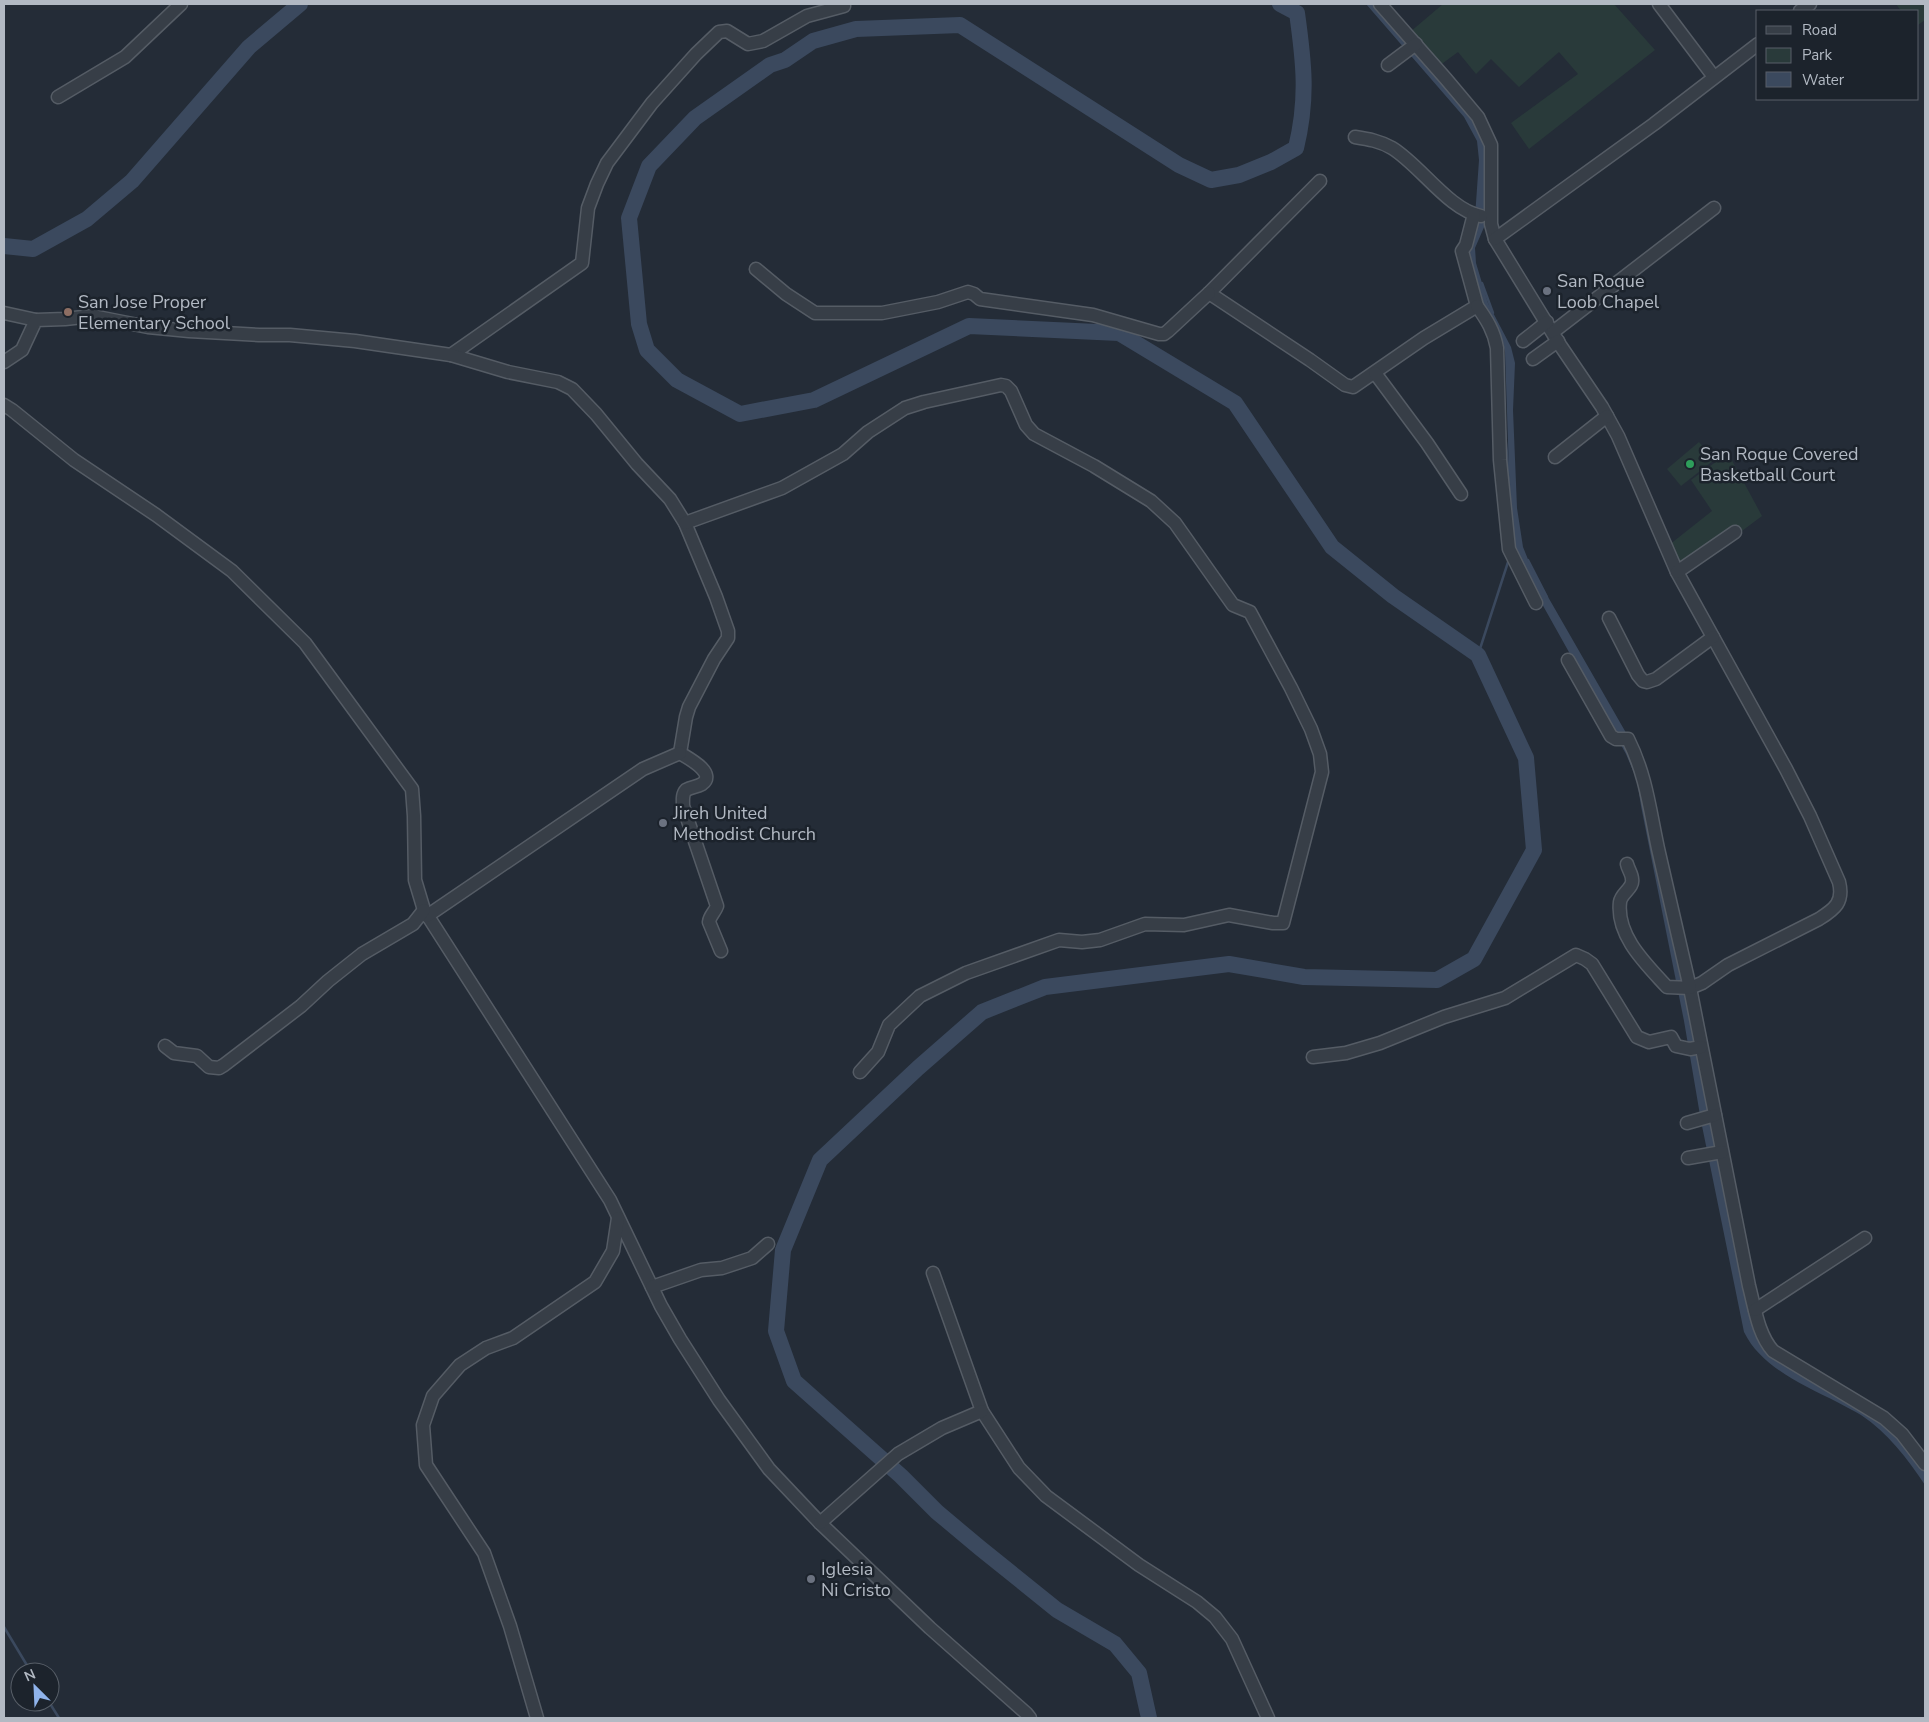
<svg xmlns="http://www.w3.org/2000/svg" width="1929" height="1722" font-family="'Nunito Sans',sans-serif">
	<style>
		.green { fill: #293a3a }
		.water { fill: #3b495e }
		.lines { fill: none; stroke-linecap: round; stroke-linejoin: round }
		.stream { stroke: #3b495e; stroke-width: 2.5 }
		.river { stroke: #3b495e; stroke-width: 16 }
		.minor-casing { stroke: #555c65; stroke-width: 15 }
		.minor { stroke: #373e47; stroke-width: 12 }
		.worship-dot { fill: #6b7280; stroke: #1c232c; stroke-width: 2 }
		.education-dot { fill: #8d6e63; stroke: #1c232c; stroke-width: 2 }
		.leisure-dot { fill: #2e9e5b; stroke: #1c232c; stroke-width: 2 }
		.labels { text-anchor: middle; stroke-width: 5; stroke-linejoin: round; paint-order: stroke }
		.poi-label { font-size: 18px; fill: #b2b9c3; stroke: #1c232c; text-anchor: start }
	</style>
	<rect width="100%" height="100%" fill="#242c37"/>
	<!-- green -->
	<g class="green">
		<polygon points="1443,4 1614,4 1655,50 1529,149 1511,123 1578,74 1559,52 1519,87 1491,59 1476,74 1458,52 1439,66 1410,32"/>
		<polygon points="1896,4 1925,4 1925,20 1918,25 1918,11 1901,11"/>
		<polygon points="1699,442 1714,460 1681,486 1667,469"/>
		<polygon points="1728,453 1762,516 1683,575 1669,545 1712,511 1691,480"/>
	</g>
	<!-- water -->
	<path class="water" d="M1366,4H1376L1472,114L1486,141L1485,225L1475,248L1476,263L1488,303L1511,347L1515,363L1513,410L1517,508L1523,547L1532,569L1629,738L1648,775L1758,1336L1883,1420L1925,1470V1485C1907,1458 1888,1433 1861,1415C1853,1410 1844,1406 1837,1402C1803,1385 1761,1367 1744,1332L1701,1121L1684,1021L1641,806L1637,780L1626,754L1523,570L1513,547L1511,531L1505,352L1503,343L1482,306L1469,266L1468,250L1475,217L1479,160L1477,141L1464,117Z"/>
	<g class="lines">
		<!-- stream -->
		<g class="stream">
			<polyline points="1482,283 1493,313"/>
			<polyline points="1505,430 1510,492"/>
			<polyline points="1528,560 1547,597"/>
			<polyline points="1478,655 1509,559"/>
			<polyline points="4,1627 31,1672"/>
			<polyline points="49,1702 59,1718"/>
		</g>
		<!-- river -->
		<g class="river">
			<polyline points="4,246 33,249 87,219 132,181 249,47 300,4"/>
			<path d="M1149,1718L1139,1673L1115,1644L1057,1610L980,1548L937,1512L901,1476L794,1381L776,1331L783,1250L820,1160L918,1068L982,1012L1045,987L1229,964L1304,977L1437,980L1474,959L1534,850L1526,758L1478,655L1393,596L1332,547L1235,403L1119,333L969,326L814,400L740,414L677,380L647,350L639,324L629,218L649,166L695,118L770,65L785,60L813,41L856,29L960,25L1179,165L1211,180L1239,175L1271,162L1296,148C1308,99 1304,63 1297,13L1280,4"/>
		</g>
		<!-- minor casing -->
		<g class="minor-casing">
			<g id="minor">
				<path d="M1380,4L1446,79L1478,117L1491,145V224L1495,239L1560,345L1602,407L1618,436L1677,572L1786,769L1810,816L1839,882C1844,902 1835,909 1819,919L1728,965L1702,983L1690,988L1749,1286C1755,1309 1758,1334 1773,1351L1884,1418L1902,1434L1925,1464"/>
				<polyline points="1659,4 1714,77"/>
				<polyline points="1800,11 1810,4"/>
				<polyline points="1388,65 1416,44"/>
				<polyline points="58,97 125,57 181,4"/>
				<path d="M1355,137C1368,139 1380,141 1392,148C1420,165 1449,210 1481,216"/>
				<polyline points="1320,181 1209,293 1310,360 1345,385 1353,387 1424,338 1477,306 1462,251 1466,245 1474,214"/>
				<polyline points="1495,239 1654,124 1758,44"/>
				<polyline points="756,269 786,294 815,313 882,313 938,302 968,292 974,294 980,299 1093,315 1159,334 1164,334 1168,331 1209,293"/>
				<path d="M1477,306C1487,320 1494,331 1497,348L1500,460L1509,549L1536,603"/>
				<polyline points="4,313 36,320"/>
				<polyline points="1553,332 1714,208"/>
				<polyline points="1523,341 1547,322"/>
				<polyline points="451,355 582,263 588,208 597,184 607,163 652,103 696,54 719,32 727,31 748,44 763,41 807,16 844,6"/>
				<polyline points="1533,359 1558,341"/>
				<path d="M4,362L22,350L36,320L65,319L92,316L148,327L189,331L259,335H290L355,341L451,355L508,372L558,382L572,389L596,414L637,464L670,499L685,523L716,597L728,631V638L714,659L689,707L686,717L680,753C688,758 717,773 702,784C697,787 691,787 686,790C682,794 683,801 683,806L717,906C715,912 710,915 709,922L721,951"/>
				<polyline points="1375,373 1427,443 1461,494"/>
				<polyline points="4,405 12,410 74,460 156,515 232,571 305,643 412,789 414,816 415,880 424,910 610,1200 661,1306 680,1339 719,1400 769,1469 820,1523 930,1628 1026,1713 1030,1718"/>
				<polyline points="1555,457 1607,416"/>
				<polyline points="685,523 782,488 843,454 868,432 905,408 924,402 1001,385 1006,386 1011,391 1026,425 1034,434 1094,466 1151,501 1175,523 1233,605 1250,612 1291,688 1311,729 1320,754 1322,772 1283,923 1273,923 1229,915 1184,925 1145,924 1100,940 1082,942 1059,940 966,973 920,996 889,1025 878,1052 860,1072"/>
				<polyline points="1677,572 1735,532"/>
				<polyline points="1609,618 1638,675 1643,681 1647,682 1656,679 1713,637"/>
				<path d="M1568,660L1611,736L1616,739H1628C1647,777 1650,813 1659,853C1669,898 1680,943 1690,988L1667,987C1646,964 1616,936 1620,902C1621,893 1634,888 1632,879C1632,874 1628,869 1627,864"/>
				<polyline points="427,916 643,769 680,753"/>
				<polyline points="165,1046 174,1053 197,1056 209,1067 219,1068 224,1065 301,1006 328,981 362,954 413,924 424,910"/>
				<polyline points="1313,1057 1346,1053 1380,1043 1444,1017 1505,998 1576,955 1585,959 1592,964 1637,1037 1649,1042 1671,1037 1676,1046 1690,1049 1701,1047"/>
				<polyline points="1687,1123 1715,1115"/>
				<polyline points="1688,1158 1722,1152"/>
				<polyline points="933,1273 982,1411 1019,1468 1046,1496 1139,1565 1197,1602 1215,1617 1232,1639 1268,1718"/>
				<polyline points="652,1287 701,1270 722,1268 752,1258 768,1244"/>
				<polyline points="1755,1310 1865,1238"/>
				<polyline points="820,1523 898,1454 942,1428 982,1411"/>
				<polyline points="537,1718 510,1626 484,1553 426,1465 423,1425 433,1396 460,1365 486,1348 513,1338 595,1282 613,1251 618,1218"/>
			</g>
		</g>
		<!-- minor -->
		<use href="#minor" class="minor"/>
	</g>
	<!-- markers -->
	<g class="worship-dot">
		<circle cx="1547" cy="291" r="5"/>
		<circle cx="663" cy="823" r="5"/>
		<circle cx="811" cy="1579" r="5"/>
	</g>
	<circle class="education-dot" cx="68" cy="312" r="5"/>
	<circle class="leisure-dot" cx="1690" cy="464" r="5"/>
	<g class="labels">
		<!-- poi labels -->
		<g class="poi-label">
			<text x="1557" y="287">San Roque<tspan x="1557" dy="21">Loob Chapel</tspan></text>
			<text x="78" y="308">San Jose Proper<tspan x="78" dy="21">Elementary School</tspan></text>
			<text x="1700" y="460">San Roque Covered<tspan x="1700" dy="21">Basketball Court</tspan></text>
			<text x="673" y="819">Jireh United<tspan x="673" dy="21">Methodist Church</tspan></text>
			<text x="821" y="1575">Iglesia<tspan x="821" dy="21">Ni Cristo</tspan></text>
		</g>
	</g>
	<!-- border -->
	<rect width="1929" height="1722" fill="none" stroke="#b2b9c3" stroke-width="10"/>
	<!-- legend -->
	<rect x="1756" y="10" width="162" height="90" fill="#1c232c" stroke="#585f68"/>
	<rect x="1766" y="26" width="25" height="8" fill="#373e47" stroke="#585f68"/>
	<text x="1802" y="35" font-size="15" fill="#b2b9c3">Road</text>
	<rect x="1766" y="48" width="25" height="15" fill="#293a3a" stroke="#585f68"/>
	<text x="1802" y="60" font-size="15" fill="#b2b9c3">Park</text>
	<rect x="1766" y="72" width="25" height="15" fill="#3b495e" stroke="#585f68"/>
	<text x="1802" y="85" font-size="15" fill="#b2b9c3">Water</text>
	<!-- north arrow -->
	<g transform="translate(35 1687) rotate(336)"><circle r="24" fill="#1c232c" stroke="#585f68"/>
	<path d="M0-4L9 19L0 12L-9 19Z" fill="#8fb3eb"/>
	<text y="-8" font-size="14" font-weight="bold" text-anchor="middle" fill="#b2b9c3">N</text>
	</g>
</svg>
